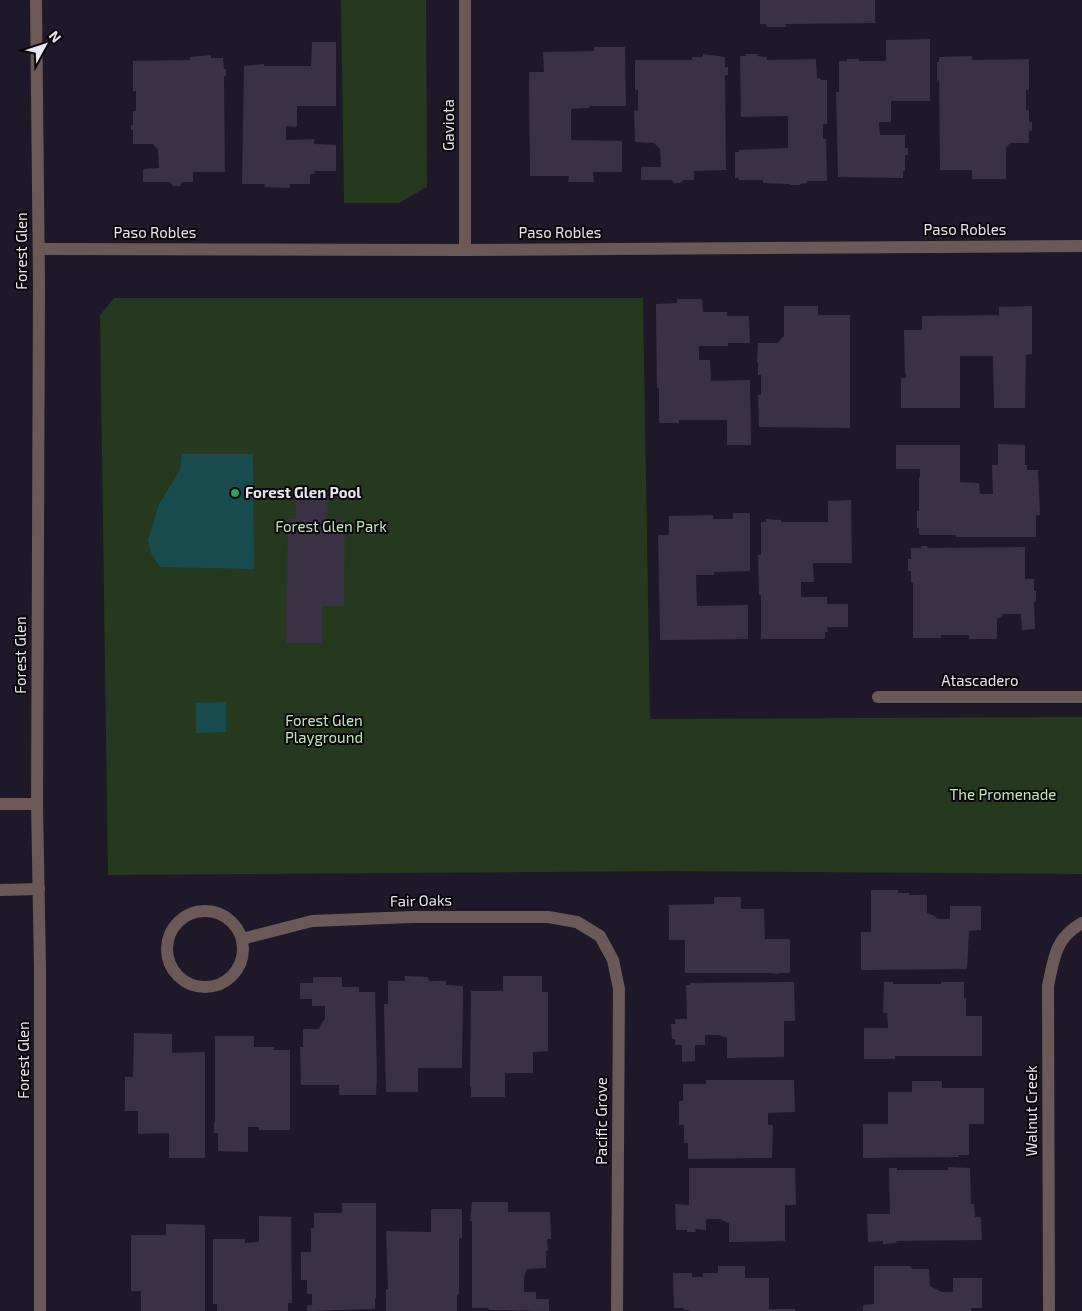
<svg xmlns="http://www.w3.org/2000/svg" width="1082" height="1311" font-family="'Exo 2',sans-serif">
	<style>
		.green { fill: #24391e }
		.water { fill: #174b4d }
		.building { fill: #3a3244 }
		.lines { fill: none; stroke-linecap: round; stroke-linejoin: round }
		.minor { stroke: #6b5957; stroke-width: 12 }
		.tertiary { stroke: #6b5957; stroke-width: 12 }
		.leisure-dot { fill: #2e9e5b; stroke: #08050b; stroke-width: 2 }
		.labels { text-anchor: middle; stroke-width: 4; stroke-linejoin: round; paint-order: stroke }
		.street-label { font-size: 15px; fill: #eae5f0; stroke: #08050b }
		.poi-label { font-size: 15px; font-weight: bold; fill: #eae5f0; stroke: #08050b; text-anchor: start }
		.park-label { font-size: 15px; fill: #c1ebb5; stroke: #08050b }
	</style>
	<rect width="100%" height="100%" fill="#1f1828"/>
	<!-- green -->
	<g class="green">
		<polygon points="341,0 426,0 427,187 399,203 344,203"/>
		<polygon points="114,298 643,298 650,719 1082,717 1082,874 672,871 108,875 100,315"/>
	</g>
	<!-- water -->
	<g class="water">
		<polygon points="182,454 253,454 254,569 160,567 151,553 148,540 159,504 180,470"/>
		<polygon points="226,702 226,732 196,733 196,703"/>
	</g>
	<!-- building -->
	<g class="building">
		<polygon points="760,0 875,0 875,23 785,24 786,27 767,27 766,24 760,24"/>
		<polygon points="930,39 930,101 891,101 891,122 879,122 880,135 905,135 905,148 908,148 908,155 905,155 905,171 903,171 903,178 838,177 836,92 839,92 839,61 847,61 847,59 859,59 859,61 886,61 886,40"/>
		<polygon points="312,42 336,42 336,106 297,106 297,127 286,126 286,140 314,139 314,144 336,145 336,171 314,171 315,174 310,174 310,184 290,184 290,188 264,187 265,184 242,184 244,66 264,64 264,66 311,66"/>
		<polygon points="594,47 625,47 626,106 589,106 590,108 571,109 571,140 622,141 622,172 593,172 594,182 568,182 569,176 530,176 529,72 544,72 543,52 594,51"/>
		<polygon points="703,54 725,57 725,67 728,67 728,75 725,75 726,170 694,171 694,180 684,180 680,183 674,183 671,180 641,180 641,167 661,167 660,149 654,143 635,142 634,110 638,111 638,90 635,90 635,60 692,60 692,57 703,57"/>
		<polygon points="746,54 758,54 757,56 767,57 767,60 816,59 817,78 821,79 821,80 827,80 827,124 823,124 823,139 826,139 827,181 807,181 807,183 800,184 800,185 790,185 789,184 763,183 763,180 739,180 739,178 735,178 735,152 739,152 739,150 788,148 788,116 741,117 740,56 746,56"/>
		<polygon points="211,55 211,58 223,58 224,69 226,69 226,76 224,76 225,172 193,172 193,182 182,182 180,186 173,186 170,182 143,182 143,169 159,168 158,150 153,144 133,144 133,130 131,130 131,125 133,125 133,111 136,111 136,91 133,91 133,61 190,60 190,57"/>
		<polygon points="972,56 972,60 1029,59 1029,90 1026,90 1026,110 1029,110 1029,122 1032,122 1032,131 1029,130 1029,143 1010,143 1006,148 1006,179 972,179 972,170 940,170 939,80 937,81 937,62 939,62 939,57"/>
		<polygon points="677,299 702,299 703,312 727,312 727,316 749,316 750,343 728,343 728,346 699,346 699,360 710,360 711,381 750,380 751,445 727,445 727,420 679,420 679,423 659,423 659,388 657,388 656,304 677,303"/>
		<polygon points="784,306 818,306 818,315 850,315 850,428 759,427 758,395 761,395 761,375 758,375 758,362 757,362 758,343 777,343 784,336"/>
		<polygon points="1032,306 1032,354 1026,355 1025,408 994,408 993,356 960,356 960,408 901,408 901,378 906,378 906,374 905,374 904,330 922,330 922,316 999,315 999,307"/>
		<polygon points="998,444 1025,445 1025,465 1027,465 1027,470 1038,470 1040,515 1036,515 1036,537 956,537 956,535 919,535 919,528 917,528 917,511 919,511 919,477 920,477 920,469 896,469 896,445 960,445 960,482 979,483 980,494 993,494 992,465 998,465"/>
		<polygon points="296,492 328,492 327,519 345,520 344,606 322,606 322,643 286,643 288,519 296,519"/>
		<polygon points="851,500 852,563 813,563 814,582 801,582 801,597 827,597 827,604 848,604 848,627 827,627 828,632 825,632 825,639 761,639 761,595 759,595 758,555 761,555 761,522 766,522 766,519 781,520 781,522 828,522 828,501"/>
		<polygon points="733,513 750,513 750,571 714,572 714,575 696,575 697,606 748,605 748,639 660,640 658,535 669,535 669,516 713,515 713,519 733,519"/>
		<polygon points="921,546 927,546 928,548 1025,547 1025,579 1034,579 1034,591 1036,591 1036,602 1034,602 1035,629 1022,630 1021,614 1003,614 1001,617 997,619 997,639 969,639 969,635 941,635 941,638 913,638 913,583 911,583 911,571 908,571 908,559 911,559 911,548 921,548"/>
		<polygon points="871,890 898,890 898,893 909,893 909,895 927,895 927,913 935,916 937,919 950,919 950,906 981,906 981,930 969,931 967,969 861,970 861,932 871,932"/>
		<polygon points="714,897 741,897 741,909 764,909 765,939 790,939 790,973 778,973 779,974 772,973 685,973 685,940 669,940 669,905 714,904"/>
		<polygon points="405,976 428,977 429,981 446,981 446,985 463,986 462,1068 418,1068 418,1092 386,1092 384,1004 388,1004 388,981 405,981"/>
		<polygon points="503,976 542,976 542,992 548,992 548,1051 533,1052 533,1073 505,1073 505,1097 471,1097 471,1087 470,1087 471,991 503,991"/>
		<polygon points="313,977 342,977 342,987 359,987 359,992 375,992 377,1076 376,1095 339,1095 339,1085 301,1085 300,1047 303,1047 303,1029 319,1029 323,1021 325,1019 325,1006 312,1006 312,999 300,999 300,983 313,983"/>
		<polygon points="794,982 795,1021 784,1021 784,1057 727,1058 727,1038 719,1035 705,1035 705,1045 695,1045 695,1061 682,1062 682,1045 675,1045 675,1039 672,1039 671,1024 675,1024 675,1019 687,1019 686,985 690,985 690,983"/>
		<polygon points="884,982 893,982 893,984 941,984 941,982 964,982 964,998 966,998 966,1016 982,1016 982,1056 895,1056 895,1059 864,1059 864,1028 888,1028 887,1013 883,1013"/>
		<polygon points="134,1033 172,1034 172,1053 205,1052 205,1158 169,1158 169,1133 138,1134 138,1111 125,1111 125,1077 133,1077"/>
		<polygon points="215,1036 254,1036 254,1047 274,1047 274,1050 290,1050 290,1130 259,1130 259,1127 248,1127 248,1152 218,1151 218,1133 214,1133 214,1122 215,1122"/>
		<polygon points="706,1080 794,1080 795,1112 768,1113 768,1125 773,1125 772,1158 688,1159 688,1143 684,1143 684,1125 679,1125 679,1101 683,1101 683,1084 706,1084"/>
		<polygon points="912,1081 942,1081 942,1088 984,1088 984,1124 969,1124 969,1155 958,1155 959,1157 863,1158 863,1124 888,1124 888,1092 912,1092"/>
		<polygon points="948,1167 970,1168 971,1204 974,1204 975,1217 981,1217 982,1240 896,1241 897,1243 883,1244 883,1241 868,1242 867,1214 890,1214 889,1168 897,1168 897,1170 948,1170"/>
		<polygon points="689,1168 795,1168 796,1205 785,1205 785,1241 729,1242 729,1223 728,1223 720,1219 706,1219 706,1230 695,1229 696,1232 687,1232 687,1230 676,1230 675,1204 689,1205"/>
		<polygon points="472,1202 508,1202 508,1212 550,1212 551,1239 547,1239 548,1251 546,1251 546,1268 527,1269 524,1277 524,1292 536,1292 536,1299 549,1299 549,1311 489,1310 488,1308 472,1308 472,1221 470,1221"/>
		<polygon points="342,1203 376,1203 376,1298 375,1298 375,1309 307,1311 307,1305 312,1305 312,1294 307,1294 307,1280 301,1280 301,1252 311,1252 311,1228 314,1228 314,1213 342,1213"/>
		<polygon points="431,1209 462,1209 462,1238 459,1238 459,1294 457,1295 457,1311 386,1311 386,1289 388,1289 386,1231 431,1232"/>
		<polygon points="259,1216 291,1217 292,1303 288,1303 288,1311 217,1311 217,1304 213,1304 213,1239 245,1239 245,1243 259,1242"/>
		<polygon points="166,1224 205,1225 205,1311 141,1311 141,1291 131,1291 131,1235 166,1235"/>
		<polygon points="718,1266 745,1266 745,1278 769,1278 769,1309 795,1309 795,1311 689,1311 688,1310 683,1310 684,1308 674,1308 673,1273 692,1273 692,1277 703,1277 703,1273 718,1273"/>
		<polygon points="874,1266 911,1266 912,1269 929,1269 930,1286 942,1292 953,1292 953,1278 982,1278 982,1308 971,1308 971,1311 863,1311 863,1305 874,1304"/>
	</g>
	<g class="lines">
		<!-- minor -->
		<g class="minor">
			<polyline points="39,249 465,250 1082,246"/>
			<polyline points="465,250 465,0"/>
			<polyline points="878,697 1082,697"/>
			<circle cx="205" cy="949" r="38"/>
			<polyline points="242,939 312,921 412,917 548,917 577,922 600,936 613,960 619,989 617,1311"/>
			<path d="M1049,1311L1048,986C1054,958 1055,938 1082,923"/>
		</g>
		<!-- tertiary -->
		<g class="tertiary">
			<polyline points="36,0 39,284 37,804 40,968 40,1311"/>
			<polyline points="0,804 37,804"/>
			<polyline points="0,890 39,889"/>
		</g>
	</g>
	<!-- markers -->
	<circle class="leisure-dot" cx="235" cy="493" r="5"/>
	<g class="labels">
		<!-- street labels -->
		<g class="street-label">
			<text transform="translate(449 125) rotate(-90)" y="5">Gaviota</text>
			<text x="965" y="235">Paso Robles</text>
			<text x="155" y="238">Paso Robles</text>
			<text x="560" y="238">Paso Robles</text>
			<text transform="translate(22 251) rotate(-90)" y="5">Forest Glen</text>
			<text transform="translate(21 655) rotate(-90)" y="5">Forest Glen</text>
			<text x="980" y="686">Atascadero</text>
			<text transform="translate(421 901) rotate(-1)" y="5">Fair Oaks</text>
			<text transform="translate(24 1060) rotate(-90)" y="5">Forest Glen</text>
			<text transform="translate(1032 1111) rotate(-90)" y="5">Walnut Creek</text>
			<text transform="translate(602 1121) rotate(-90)" y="5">Pacific Grove</text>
		</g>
		<!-- poi labels -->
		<g class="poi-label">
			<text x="245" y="498">Forest Glen Pool</text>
		</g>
		<!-- park labels -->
		<g class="park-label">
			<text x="331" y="532">Forest Glen Park</text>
			<text x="324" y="726">Forest Glen<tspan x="324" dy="17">Playground</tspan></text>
			<text x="1003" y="800">The Promenade</text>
		</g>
	</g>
	<!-- north arrow -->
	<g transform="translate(45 45) rotate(50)" stroke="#08050b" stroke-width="4" paint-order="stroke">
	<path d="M0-4L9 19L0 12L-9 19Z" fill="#eae5f0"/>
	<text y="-8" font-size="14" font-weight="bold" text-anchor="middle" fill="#eae5f0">N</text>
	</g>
</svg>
